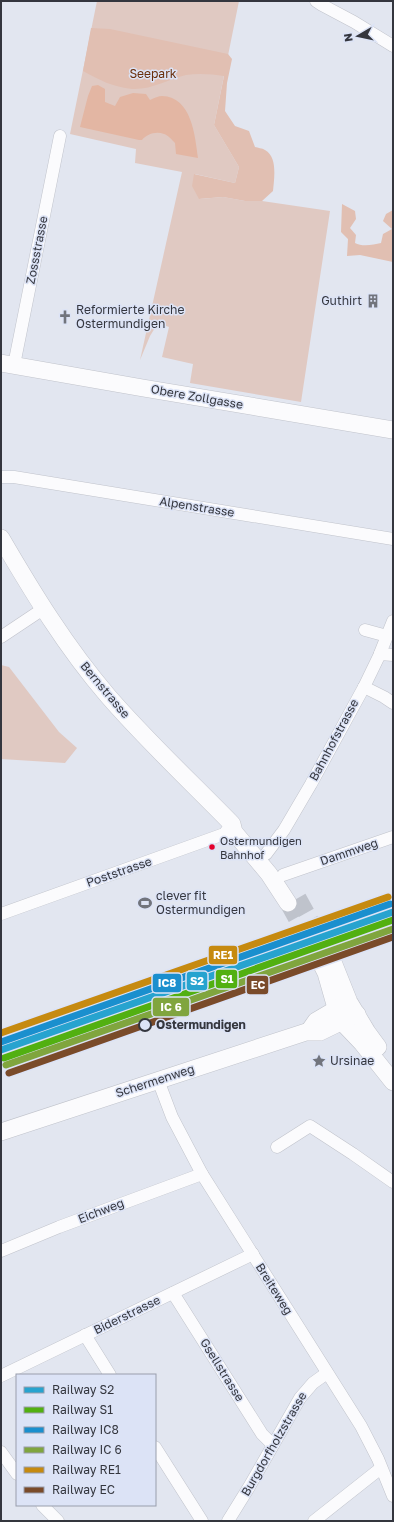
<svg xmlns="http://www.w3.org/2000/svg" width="394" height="1522" font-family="'Golos Text',sans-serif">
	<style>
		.green { fill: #e0c9c2 }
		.forest { fill: #e1bfb2 }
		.water { fill: #e3b6a3 }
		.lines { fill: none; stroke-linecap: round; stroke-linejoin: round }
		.secondary-tunnel { stroke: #bfc3cc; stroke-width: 17; stroke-dasharray: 17 8; stroke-linecap: butt }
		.street-casing { stroke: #c0c3cb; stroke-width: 13 }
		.secondary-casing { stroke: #c0c3cb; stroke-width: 18 }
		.street { stroke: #fbfbfd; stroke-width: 12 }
		.secondary { stroke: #fbfbfd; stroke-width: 17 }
		.rail-1-casing { stroke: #dce3f6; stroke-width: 10 }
		.rail-2-casing { stroke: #dce3f6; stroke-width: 10 }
		.rail-3-casing { stroke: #dce3f6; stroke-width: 10 }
		.rail-4-casing { stroke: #dce3f6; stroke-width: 10 }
		.rail-5-casing { stroke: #dce3f6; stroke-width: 10 }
		.rail-6-casing { stroke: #dce3f6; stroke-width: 10 }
		.rail-1 { stroke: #27a3cf; stroke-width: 7 }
		.rail-2 { stroke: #52b011; stroke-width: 7 }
		.rail-3 { stroke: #1a8fce; stroke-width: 7 }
		.rail-4 { stroke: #80a53e; stroke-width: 7 }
		.rail-5 { stroke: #c68a10; stroke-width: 7 }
		.rail-6 { stroke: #7a4b2a; stroke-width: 7 }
		.bus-dot { fill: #e4002b; stroke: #dce3f6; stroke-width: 1.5 }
		.stop-dot { fill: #dce3f6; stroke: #34363e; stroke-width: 2 }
		.labels { text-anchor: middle; stroke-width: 3; stroke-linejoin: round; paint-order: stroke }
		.bus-label { font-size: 11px; fill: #34363e; stroke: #dce3f6; text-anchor: start }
		.park-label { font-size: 12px; fill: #6a2f0c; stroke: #dce3f6 }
		.street-label { font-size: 12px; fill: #34363e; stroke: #dce3f6 }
		.poi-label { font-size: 12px; fill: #34363e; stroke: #dce3f6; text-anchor: start }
		.stop-label { font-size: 12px; font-weight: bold; fill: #34363e; stroke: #dce3f6; text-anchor: start }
		.line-badge { stroke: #dce3f6; stroke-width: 1.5 }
		.badge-label { font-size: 11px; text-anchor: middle; font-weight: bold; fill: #fff }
	</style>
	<rect width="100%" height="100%" fill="#e2e6f0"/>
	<!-- green -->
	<g class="green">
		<polygon points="97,1 239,1 214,125 239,167 235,183 195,174 200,199 223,197 245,201 262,201 330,211 301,402 190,383 193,364 162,357 169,327 158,323 150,336 140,360 182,172 135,163 136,149 70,134"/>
		<polygon points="1,665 9,667 59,732 77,748 65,763 1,759"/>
	</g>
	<!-- forest -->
	<g class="forest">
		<path d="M91,28L110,29L228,54L232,59L227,83L225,111L235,126L249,131L255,147C258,148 262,148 265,150C278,157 274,179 273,191L262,201H245L223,197L199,199L192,186L194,174L235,183L239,167L214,125L224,76C212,74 198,73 186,75C168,79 152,90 132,89C113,87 99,80 83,71Z"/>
		<path d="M342,204L355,211L356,219L350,228L356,235L355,243C362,247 373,245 381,243L383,234L392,229L383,221L386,214L393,210V262L360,255L347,256L348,239L341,232Z"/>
	</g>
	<!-- water -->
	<path class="water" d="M98,85L105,89V102L115,106L120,97L133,93L146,94L150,100C154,98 159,96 162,96C192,97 195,136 198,158L176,154L175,143C172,140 168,135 164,134C156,131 147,134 142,140H139L80,127L88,96L92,86Z"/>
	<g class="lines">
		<!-- secondary-tunnel -->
		<g class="secondary-tunnel">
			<polyline points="298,898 331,957"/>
			<polyline points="288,903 319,959"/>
		</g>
		<!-- street casing -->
		<g class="street-casing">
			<g id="street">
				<polyline points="316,1 322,5 354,22 393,46"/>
				<polyline points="14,365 60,136"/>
				<polyline points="1,477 14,477 393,539"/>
				<polyline points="365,630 387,636"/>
				<polyline points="1,637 43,609"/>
				<polyline points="380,654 393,655"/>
				<polyline points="364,687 384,697 393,703"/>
				<polyline points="266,854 284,830 311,784 364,687 379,656 393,621"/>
				<polyline points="283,875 393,837"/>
				<polyline points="1,914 224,834 232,824"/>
				<polyline points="158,1080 172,1117 202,1174 361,1426 378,1459 393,1496"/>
				<polyline points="277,1147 310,1126 353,1154 393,1182"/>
				<polyline points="1,1251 59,1227 202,1174"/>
				<polyline points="173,1293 262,1434 273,1445"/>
				<polyline points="85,1335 110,1375"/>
				<polyline points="1,1376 253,1254"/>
				<polyline points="155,1447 202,1521"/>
				<polyline points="1,1452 17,1474"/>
				<polyline points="42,1505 58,1521"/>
				<polyline points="228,1521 249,1487 300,1398 313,1383 327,1373"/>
				<polyline points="314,1521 381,1468"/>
			</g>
		</g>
		<!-- secondary casing -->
		<g class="secondary-casing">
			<g id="secondary">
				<polyline points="1,363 143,388 393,430"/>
				<path d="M1,538C33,593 66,647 108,696C147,741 191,782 232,824L234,832L269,874L288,903"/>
				<polyline points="331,957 349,1002 367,1032 378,1047"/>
				<polyline points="320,961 326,973 336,1008 342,1022 362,1043 393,1082"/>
				<polyline points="309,1031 316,1021 345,1004"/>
				<polyline points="1,1132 306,1032 320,1032 357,1014"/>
			</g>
		</g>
		<!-- street -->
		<use href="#street" class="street"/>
		<!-- secondary -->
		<use href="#secondary" class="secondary"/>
		<!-- rail-1 casing -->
		<g class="rail-1-casing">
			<polyline id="rail-1" points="1,1050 393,912"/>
		</g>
		<!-- rail-2 casing -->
		<g class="rail-2-casing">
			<polyline id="rail-2" points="4,1058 393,920"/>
		</g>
		<!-- rail-3 casing -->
		<g class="rail-3-casing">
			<polyline id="rail-3" points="1,1042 390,904"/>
		</g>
		<!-- rail-4 casing -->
		<g class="rail-4-casing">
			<polyline id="rail-4" points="6,1065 393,929"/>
		</g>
		<!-- rail-5 casing -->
		<g class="rail-5-casing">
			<polyline id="rail-5" points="1,1033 388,897"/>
		</g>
		<!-- rail-6 casing -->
		<g class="rail-6-casing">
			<polyline id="rail-6" points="9,1073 393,937"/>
		</g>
		<!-- rail-1 -->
		<use href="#rail-1" class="rail-1"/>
		<!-- rail-2 -->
		<use href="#rail-2" class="rail-2"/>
		<!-- rail-3 -->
		<use href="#rail-3" class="rail-3"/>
		<!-- rail-4 -->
		<use href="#rail-4" class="rail-4"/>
		<!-- rail-5 -->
		<use href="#rail-5" class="rail-5"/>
		<!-- rail-6 -->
		<use href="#rail-6" class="rail-6"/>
	</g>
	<!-- icons -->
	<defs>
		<g id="building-bare" transform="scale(1.08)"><path d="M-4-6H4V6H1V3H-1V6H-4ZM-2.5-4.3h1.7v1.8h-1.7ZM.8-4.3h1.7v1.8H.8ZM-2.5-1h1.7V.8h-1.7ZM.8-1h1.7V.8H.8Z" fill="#71747c" stroke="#dce3f6" stroke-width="2.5" paint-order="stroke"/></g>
		<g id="church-bare" transform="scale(1.08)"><path d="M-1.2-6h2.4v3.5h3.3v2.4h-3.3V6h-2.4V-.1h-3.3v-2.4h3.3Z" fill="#71747c" stroke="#dce3f6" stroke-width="2.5" paint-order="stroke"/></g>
		<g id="stadium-bare" transform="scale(1.08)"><path d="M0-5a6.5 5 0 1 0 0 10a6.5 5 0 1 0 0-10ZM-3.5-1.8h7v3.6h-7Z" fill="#71747c" stroke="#dce3f6" stroke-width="2.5" paint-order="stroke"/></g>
		<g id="sight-bare" transform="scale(1.08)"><path d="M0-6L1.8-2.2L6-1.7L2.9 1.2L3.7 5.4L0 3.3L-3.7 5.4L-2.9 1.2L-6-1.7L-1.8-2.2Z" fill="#71747c" stroke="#dce3f6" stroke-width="2.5" paint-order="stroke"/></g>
	</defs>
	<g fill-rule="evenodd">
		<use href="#building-bare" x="373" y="301"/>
		<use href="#church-bare" x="65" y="317"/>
		<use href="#stadium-bare" x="145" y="903"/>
		<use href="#sight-bare" x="319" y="1061"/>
	</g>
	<!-- markers -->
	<circle class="bus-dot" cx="212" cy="847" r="3.5"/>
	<circle class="stop-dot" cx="145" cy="1025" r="6"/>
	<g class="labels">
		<!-- bus labels -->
		<g class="bus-label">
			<text x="220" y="845">Ostermundigen<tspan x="220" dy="14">Bahnhof</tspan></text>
		</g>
		<!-- park labels -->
		<g class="park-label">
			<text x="153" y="78">Seepark</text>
		</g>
		<!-- street labels -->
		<g class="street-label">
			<text transform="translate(37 250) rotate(-79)" y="4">Zossstrasse</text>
			<text transform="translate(197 397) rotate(10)" y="4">Obere Zollgasse</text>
			<text transform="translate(197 507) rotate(9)" y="4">Alpenstrasse</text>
			<text transform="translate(105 690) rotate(50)" y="4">Bernstrasse</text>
			<text transform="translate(334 740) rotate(-62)" y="4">Bahnhofstrasse</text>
			<text transform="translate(349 852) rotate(-19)" y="4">Dammweg</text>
			<text transform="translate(119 872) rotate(-19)" y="4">Poststrasse</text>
			<text transform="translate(155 1081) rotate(-18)" y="4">Schermenweg</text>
			<text transform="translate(101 1211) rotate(-21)" y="4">Eichweg</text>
			<text transform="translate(274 1289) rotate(58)" y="4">Breiteweg</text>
			<text transform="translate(127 1315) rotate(-26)" y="4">Biderstrasse</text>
			<text transform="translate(222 1370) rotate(58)" y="4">Gsellstrasse</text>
			<text transform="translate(274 1444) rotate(-60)" y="4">Burgdorfholzstrasse</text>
		</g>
		<!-- poi labels -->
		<g class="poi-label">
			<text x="362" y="305" text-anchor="end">Guthirt</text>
			<text x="76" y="314">Reformierte Kirche<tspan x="76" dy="14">Ostermundigen</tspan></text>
			<text x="156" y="900">clever fit<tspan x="156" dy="14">Ostermundigen</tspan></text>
			<text x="330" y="1065">Ursinae</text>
		</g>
		<!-- stop labels -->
		<g class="stop-label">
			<text x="156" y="1029">Ostermundigen</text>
		</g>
	</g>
	<g class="line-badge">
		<rect x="208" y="945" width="30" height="20" rx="4" fill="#c68a10"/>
		<rect x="215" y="969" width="23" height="20" rx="4" fill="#52b011"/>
		<rect x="186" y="971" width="22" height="20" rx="4" fill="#27a3cf"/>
		<rect x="152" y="973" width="30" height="20" rx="4" fill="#1a8fce"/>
		<rect x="246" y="975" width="23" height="20" rx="4" fill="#7a4b2a"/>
		<rect x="152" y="997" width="38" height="20" rx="4" fill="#80a53e"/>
	</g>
	<g class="badge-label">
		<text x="223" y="959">RE1</text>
		<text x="227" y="983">S1</text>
		<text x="197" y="985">S2</text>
		<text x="167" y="987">IC8</text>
		<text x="258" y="989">EC</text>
		<text x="171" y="1011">IC 6</text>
	</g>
	<!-- border -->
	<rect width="394" height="1522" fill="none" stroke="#34363e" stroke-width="4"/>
	<!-- legend -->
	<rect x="16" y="1374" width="140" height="132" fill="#dce3f6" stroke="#999eac"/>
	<rect x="24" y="1387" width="20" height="6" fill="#27a3cf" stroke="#999eac"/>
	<text x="52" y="1394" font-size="12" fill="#34363e">Railway S2</text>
	<rect x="24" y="1407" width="20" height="6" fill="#52b011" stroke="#999eac"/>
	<text x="52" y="1414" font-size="12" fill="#34363e">Railway S1</text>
	<rect x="24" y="1427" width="20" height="6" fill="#1a8fce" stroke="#999eac"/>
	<text x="52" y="1434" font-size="12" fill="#34363e">Railway IC8</text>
	<rect x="24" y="1447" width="20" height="6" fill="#80a53e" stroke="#999eac"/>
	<text x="52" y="1454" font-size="12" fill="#34363e">Railway IC 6</text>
	<rect x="24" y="1467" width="20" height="6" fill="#c68a10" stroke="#999eac"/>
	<text x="52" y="1474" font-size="12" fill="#34363e">Railway RE1</text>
	<rect x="24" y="1487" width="20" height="6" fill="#7a4b2a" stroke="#999eac"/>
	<text x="52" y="1494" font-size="12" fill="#34363e">Railway EC</text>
	<!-- north arrow -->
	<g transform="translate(358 36) rotate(261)" stroke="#dce3f6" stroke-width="3" paint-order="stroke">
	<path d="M0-3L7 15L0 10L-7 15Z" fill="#34363e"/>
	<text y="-6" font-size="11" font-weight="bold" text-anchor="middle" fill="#34363e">N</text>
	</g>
</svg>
